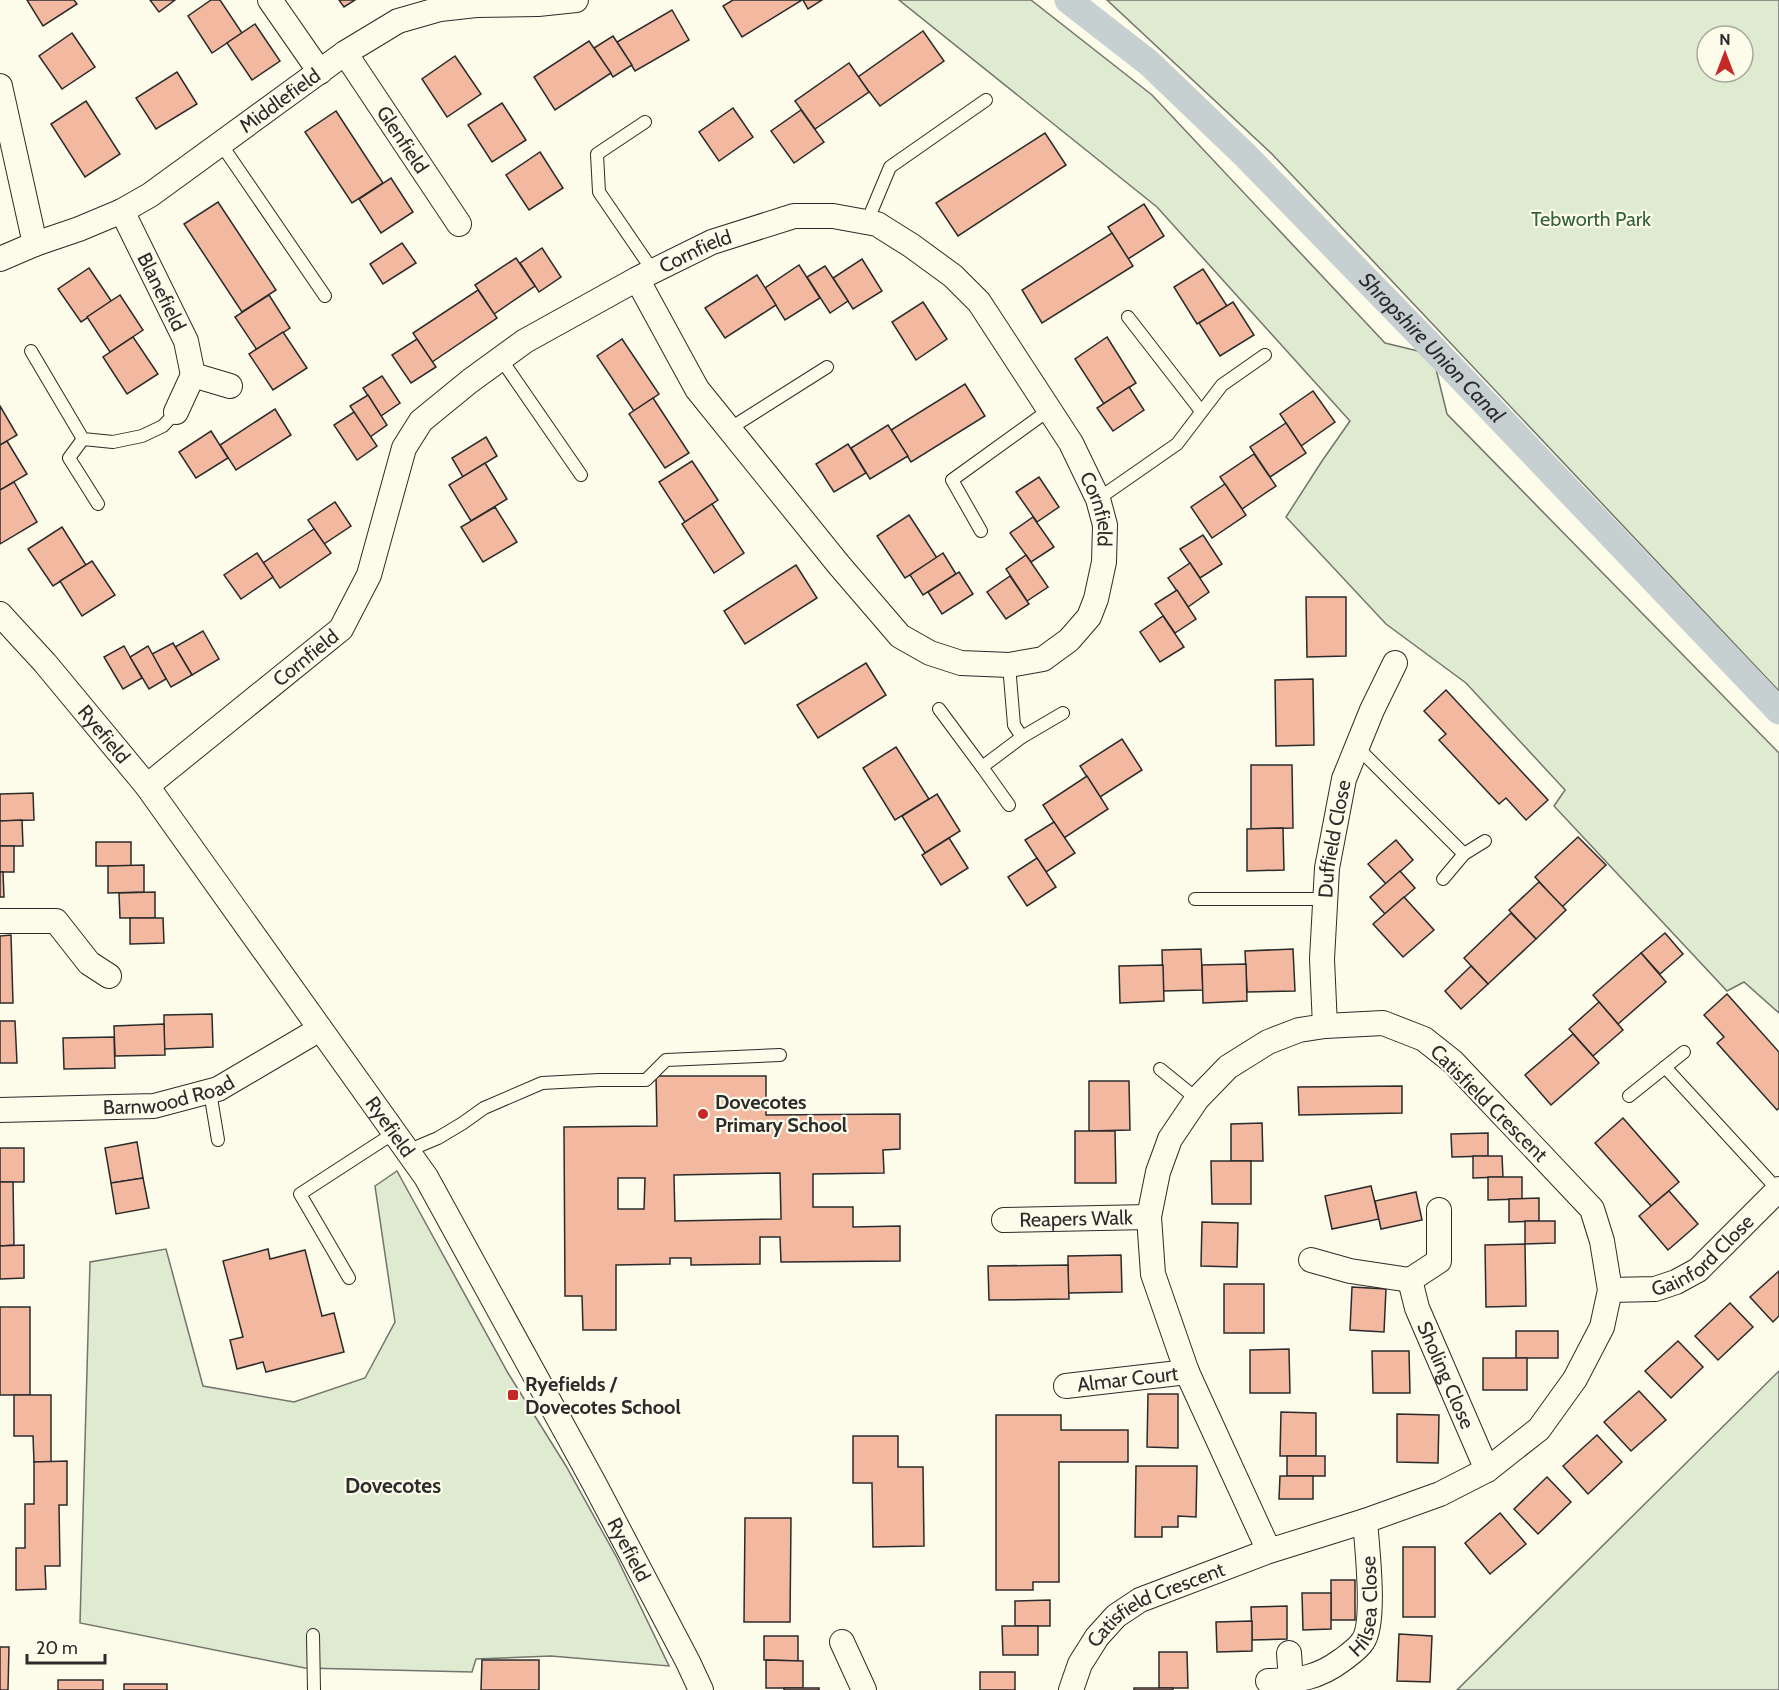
<svg xmlns="http://www.w3.org/2000/svg" width="1779" height="1690" font-family="Cabin,sans-serif">
	<style>
		.green { fill: #deebd1; stroke: #74746e; stroke-width: 1.5; fill-rule: evenodd }
		.lines { fill: none; stroke-linecap: round; stroke-linejoin: round }
		.canal { stroke: #c7d0d0; stroke-width: 27 }
		.building { fill: #f2b8a0; stroke: #2b2b2b; stroke-width: 1.5; fill-rule: evenodd }
		.service-casing { stroke: #2b2b2b; stroke-width: 14 }
		.minor-casing { stroke: #2b2b2b; stroke-width: 26 }
		.service { stroke: #fdfbea; stroke-width: 12 }
		.minor { stroke: #fdfbea; stroke-width: 24 }
		.poi-dot { fill: #c62828; stroke: #fdfbea; stroke-width: 2 }
		.labels { text-anchor: middle; stroke-width: 4.5; stroke-linejoin: round; paint-order: stroke }
		.street-label { font-size: 20px; fill: #2b2b2b; stroke: #fdfbea }
		.park-label { font-size: 20px; fill: #34623c; stroke: #fdfbea }
		.poi-label { font-size: 20px; font-weight: bold; fill: #2b2b2b; stroke: #fdfbea; text-anchor: start }
		.water-label { font-size: 21px; font-style: italic; fill: #2b2b2b; stroke: #fdfbea }
		.neighbourhood-label { font-size: 21px; font-weight: bold; fill: #2b2b2b; stroke: #fdfbea }
	</style>
	<rect width="100%" height="100%" fill="#fdfbea"/>
	<!-- green -->
	<g class="green">
		<polygon points="899,0 1031,0 1152,95 1385,343 1418,351 1436,369 1447,414 1779,753 1779,1013 1744,982 1727,991 1554,806 1565,790 1466,683 1386,624 1286,517 1322,461 1350,421 1157,207"/>
		<path d="M1107,0H1779V691L1272,154ZM1707,36H1743V72H1707Z"/>
		<polygon points="397,1171 508,1373 566,1466 617,1558 669,1666 551,1656 476,1659 472,1672 305,1668 80,1623 90,1262 166,1249 203,1386 294,1402 365,1378 395,1322 375,1186"/>
		<polygon points="1779,1371 1779,1690 1457,1690"/>
	</g>
	<g class="lines">
		<!-- canal -->
		<path class="canal" id="s1" d="M1068,0L1149,63L1246,156L1427,342L1779,711"/>
	</g>
	<!-- building -->
	<g class="building">
		<polygon points="27,0 74,0 77,4 43,26"/>
		<polygon points="150,0 175,0 159,12"/>
		<polygon points="211,0 220,0 242,33 212,53 188,16"/>
		<polygon points="339,0 355,0 344,7"/>
		<polygon points="733,0 802,0 742,37 723,6"/>
		<polygon points="803,0 822,0 808,9"/>
		<polygon points="672,10 689,40 635,71 617,42"/>
		<polygon points="255,24 280,61 252,80 227,43"/>
		<polygon points="923,31 944,61 880,106 858,77"/>
		<polygon points="72,33 95,67 62,89 39,56"/>
		<polygon points="613,36 632,65 613,77 594,48"/>
		<polygon points="589,41 611,73 555,110 534,77"/>
		<polygon points="455,56 481,94 447,117 422,79"/>
		<polygon points="849,63 869,92 815,129 795,101"/>
		<polygon points="177,72 197,104 156,129 136,98"/>
		<polygon points="86,101 120,154 85,177 51,124"/>
		<polygon points="502,103 526,140 492,162 468,125"/>
		<polygon points="733,108 753,137 719,161 699,132"/>
		<polygon points="801,110 824,142 794,163 771,131"/>
		<polygon points="336,111 383,183 352,203 305,132"/>
		<polygon points="1045,133 1066,165 958,236 936,203"/>
		<polygon points="540,152 563,188 529,210 506,175"/>
		<polygon points="391,178 413,212 381,233 359,199"/>
		<polygon points="218,202 276,290 242,312 184,224"/>
		<polygon points="1144,204 1164,236 1128,259 1108,227"/>
		<polygon points="1112,233 1133,266 1042,323 1022,290"/>
		<polygon points="402,243 416,263 383,284 370,264"/>
		<polygon points="542,248 561,277 539,292 520,263"/>
		<polygon points="516,258 535,286 494,314 475,285"/>
		<polygon points="862,259 882,291 853,309 833,278"/>
		<polygon points="799,265 820,298 785,320 765,288"/>
		<polygon points="825,266 848,301 830,313 807,277"/>
		<polygon points="89,268 112,302 81,322 58,289"/>
		<polygon points="1203,269 1227,306 1197,324 1174,287"/>
		<polygon points="757,275 776,305 725,338 705,308"/>
		<polygon points="478,290 497,318 432,362 413,333"/>
		<polygon points="120,295 143,330 110,352 87,317"/>
		<polygon points="269,295 290,328 257,350 235,317"/>
		<polygon points="923,302 947,339 916,360 892,322"/>
		<polygon points="1233,302 1254,335 1220,356 1199,323"/>
		<polygon points="283,332 307,368 273,390 249,354"/>
		<polygon points="133,337 158,374 127,394 103,357"/>
		<polygon points="1107,337 1136,383 1104,404 1075,359"/>
		<polygon points="417,339 436,367 411,383 392,355"/>
		<polygon points="622,339 659,394 634,411 597,356"/>
		<polygon points="382,376 400,403 381,416 363,388"/>
		<polygon points="965,384 985,416 911,462 891,430"/>
		<polygon points="1129,387 1144,410 1113,431 1097,408"/>
		<polygon points="1313,391 1335,422 1301,446 1280,414"/>
		<polygon points="368,395 387,425 370,437 350,406"/>
		<polygon points="653,398 689,453 665,468 629,414"/>
		<polygon points="0,406 17,435 0,445"/>
		<polygon points="275,409 291,435 236,470 220,445"/>
		<polygon points="354,412 377,446 357,460 334,425"/>
		<polygon points="1286,423 1306,453 1270,477 1250,447"/>
		<polygon points="888,425 908,456 870,479 851,448"/>
		<polygon points="211,431 228,458 196,478 179,452"/>
		<polygon points="486,437 497,456 463,477 452,458"/>
		<polygon points="7,441 27,474 0,490 0,445"/>
		<polygon points="848,444 866,473 834,492 816,464"/>
		<polygon points="1254,454 1276,486 1242,509 1220,477"/>
		<polygon points="692,461 718,500 685,522 659,482"/>
		<polygon points="485,463 507,499 471,521 449,485"/>
		<polygon points="1039,477 1059,507 1037,522 1016,492"/>
		<polygon points="14,482 37,522 0,544 0,490"/>
		<polygon points="1225,484 1246,515 1212,538 1191,507"/>
		<polygon points="335,502 351,526 324,544 308,520"/>
		<polygon points="712,504 744,553 714,573 682,524"/>
		<polygon points="495,507 517,542 483,562 461,527"/>
		<polygon points="909,515 937,558 905,578 877,536"/>
		<polygon points="1033,517 1054,547 1031,562 1010,533"/>
		<polygon points="62,527 86,565 53,586 28,549"/>
		<polygon points="314,529 331,553 280,588 263,563"/>
		<polygon points="1203,535 1222,564 1200,578 1180,549"/>
		<polygon points="257,553 273,577 241,599 224,575"/>
		<polygon points="943,553 956,574 923,595 910,575"/>
		<polygon points="1026,555 1048,587 1027,601 1006,569"/>
		<polygon points="92,561 115,595 82,616 60,581"/>
		<polygon points="1190,563 1209,592 1188,607 1168,578"/>
		<polygon points="796,565 817,598 745,644 724,611"/>
		<polygon points="959,572 973,594 942,614 928,592"/>
		<polygon points="1010,576 1029,604 1006,619 987,592"/>
		<polygon points="1177,590 1196,619 1175,633 1155,604"/>
		<polygon points="1306,597 1346,597 1346,656 1307,657"/>
		<polygon points="1163,616 1184,647 1160,662 1140,632"/>
		<polygon points="203,631 219,659 192,675 175,647"/>
		<polygon points="173,643 192,675 171,687 152,654"/>
		<polygon points="124,646 142,678 123,689 104,657"/>
		<polygon points="148,646 166,679 149,689 130,657"/>
		<polygon points="866,663 886,695 818,738 797,705"/>
		<polygon points="1313,679 1314,745 1276,746 1275,680"/>
		<polygon points="1446,690 1548,800 1526,820 1506,798 1499,804 1439,740 1446,734 1424,711"/>
		<polygon points="1122,739 1142,770 1100,797 1080,766"/>
		<polygon points="896,747 929,799 895,820 863,768"/>
		<polygon points="1251,765 1292,765 1293,828 1251,829"/>
		<polygon points="1087,776 1108,809 1064,838 1043,805"/>
		<polygon points="33,793 34,820 0,821 0,794"/>
		<polygon points="937,794 960,831 925,853 902,816"/>
		<polygon points="22,820 23,846 0,846 0,821"/>
		<polygon points="1054,822 1075,853 1046,872 1025,840"/>
		<polygon points="1283,828 1284,870 1247,871 1247,829"/>
		<polygon points="1578,837 1606,865 1562,907 1535,877"/>
		<polygon points="949,838 968,868 941,885 922,855"/>
		<polygon points="1396,840 1413,860 1386,884 1368,864"/>
		<rect x="96" y="842" width="35" height="24"/>
		<rect x="0" y="846" width="14" height="26"/>
		<polygon points="1037,858 1056,887 1027,906 1008,877"/>
		<polygon points="144,865 144,892 108,893 108,866"/>
		<polygon points="1400,871 1415,888 1385,914 1370,897"/>
		<polygon points="0,872 3,872 4,897 0,897"/>
		<polygon points="1539,882 1566,910 1536,939 1509,910"/>
		<polygon points="155,892 155,918 120,918 119,893"/>
		<polygon points="1404,897 1434,930 1403,957 1373,924"/>
		<polygon points="1511,913 1536,939 1488,984 1464,958"/>
		<polygon points="130,918 163,918 164,943 130,944"/>
		<polygon points="1665,933 1683,954 1660,974 1641,953"/>
		<polygon points="11,935 13,1003 0,1003 0,936"/>
		<polygon points="1201,949 1203,990 1163,991 1162,950"/>
		<polygon points="1293,949 1295,991 1247,992 1245,951"/>
		<polygon points="1641,953 1666,982 1618,1024 1593,995"/>
		<polygon points="1246,964 1247,1001 1203,1003 1202,965"/>
		<polygon points="1163,965 1164,1001 1120,1003 1119,966"/>
		<polygon points="1471,966 1488,984 1461,1009 1445,991"/>
		<polygon points="1727,994 1779,1052 1779,1108 1777,1110 1717,1043 1724,1037 1704,1015"/>
		<polygon points="1599,1002 1623,1030 1593,1056 1569,1029"/>
		<polygon points="212,1014 213,1047 164,1049 164,1015"/>
		<polygon points="0,1021 15,1021 17,1063 0,1063"/>
		<polygon points="164,1024 165,1055 115,1056 114,1026"/>
		<polygon points="1573,1034 1599,1063 1551,1105 1525,1075"/>
		<polygon points="114,1037 115,1068 64,1069 63,1038"/>
		<path d="M656,1076H766V1115L900,1114V1149L883,1150L884,1173L813,1174V1207H853V1227L900,1226V1261L781,1262L780,1237H760V1264L691,1265V1258H670V1264L616,1265V1330H583L582,1296H565L564,1127L657,1126ZM780,1173L781,1219L675,1221L674,1175ZM618,1178H645L644,1209H618Z"/>
		<polygon points="1089,1081 1129,1081 1130,1130 1089,1131"/>
		<polygon points="1402,1086 1402,1113 1299,1115 1298,1087"/>
		<polygon points="1623,1118 1679,1182 1651,1206 1595,1143"/>
		<polygon points="1262,1123 1263,1161 1231,1161 1231,1124"/>
		<polygon points="1075,1131 1115,1131 1116,1183 1075,1183"/>
		<polygon points="1488,1133 1488,1156 1452,1157 1451,1134"/>
		<polygon points="137,1142 143,1178 111,1183 105,1148"/>
		<rect x="0" y="1148" width="24" height="34"/>
		<polygon points="1473,1156 1502,1156 1503,1177 1473,1178"/>
		<polygon points="1211,1161 1251,1161 1251,1204 1212,1204"/>
		<polygon points="1488,1177 1522,1177 1522,1199 1488,1200"/>
		<polygon points="143,1178 149,1208 116,1214 111,1183"/>
		<polygon points="0,1182 13,1182 14,1245 0,1246"/>
		<polygon points="1371,1186 1379,1219 1332,1229 1325,1196"/>
		<polygon points="1669,1191 1698,1224 1668,1250 1639,1216"/>
		<polygon points="1416,1192 1422,1220 1381,1229 1375,1201"/>
		<polygon points="1539,1198 1539,1221 1509,1222 1509,1199"/>
		<polygon points="1525,1221 1555,1221 1555,1243 1525,1244"/>
		<polygon points="1202,1222 1238,1223 1237,1267 1201,1266"/>
		<polygon points="1525,1244 1526,1306 1486,1307 1485,1245"/>
		<polygon points="24,1245 24,1278 0,1279 0,1246"/>
		<polygon points="268,1249 270,1259 305,1250 322,1316 334,1313 344,1352 266,1372 263,1362 237,1369 230,1340 243,1337 223,1261"/>
		<polygon points="1121,1255 1122,1292 1068,1293 1068,1256"/>
		<polygon points="1068,1265 1069,1299 989,1300 988,1266"/>
		<polygon points="1779,1271 1779,1316 1773,1322 1750,1297"/>
		<rect x="1224" y="1284" width="40" height="49"/>
		<polygon points="1352,1287 1386,1289 1384,1332 1350,1330"/>
		<polygon points="1730,1303 1753,1327 1718,1360 1695,1336"/>
		<rect x="0" y="1307" width="30" height="88"/>
		<rect x="1516" y="1331" width="42" height="27"/>
		<polygon points="1678,1341 1703,1367 1671,1398 1645,1371"/>
		<polygon points="1289,1349 1290,1393 1250,1393 1250,1350"/>
		<polygon points="1372,1351 1409,1351 1410,1393 1373,1393"/>
		<rect x="1483" y="1358" width="44" height="32"/>
		<polygon points="1639,1391 1666,1420 1631,1451 1604,1422"/>
		<polygon points="1148,1394 1178,1394 1178,1448 1147,1447"/>
		<polygon points="14,1395 51,1395 51,1462 34,1462 33,1436 14,1436"/>
		<polygon points="1281,1412 1316,1413 1316,1456 1280,1456"/>
		<polygon points="1397,1414 1439,1415 1438,1463 1397,1462"/>
		<polygon points="996,1415 1061,1415 1061,1430 1128,1430 1128,1462 1059,1462 1059,1582 1033,1582 1033,1590 996,1590"/>
		<polygon points="1597,1435 1622,1462 1588,1494 1563,1466"/>
		<polygon points="853,1436 898,1436 898,1467 923,1467 924,1546 873,1547 872,1483 853,1483"/>
		<rect x="1287" y="1456" width="38" height="20"/>
		<polygon points="67,1461 67,1505 59,1505 60,1566 45,1566 46,1589 16,1590 16,1548 25,1548 25,1504 34,1504 34,1462"/>
		<polygon points="1136,1466 1197,1466 1196,1517 1178,1516 1178,1527 1162,1527 1162,1537 1135,1537"/>
		<polygon points="1280,1476 1313,1476 1313,1499 1279,1499"/>
		<polygon points="1547,1477 1571,1502 1538,1534 1514,1509"/>
		<polygon points="1500,1513 1526,1544 1490,1574 1465,1543"/>
		<polygon points="745,1518 791,1518 790,1622 744,1622"/>
		<rect x="1403" y="1547" width="32" height="70"/>
		<rect x="1331" y="1580" width="24" height="40"/>
		<polygon points="1302,1593 1331,1593 1331,1629 1303,1630"/>
		<polygon points="1050,1600 1050,1626 1015,1626 1015,1601"/>
		<polygon points="1287,1606 1287,1639 1252,1640 1251,1607"/>
		<polygon points="1252,1621 1252,1651 1217,1652 1216,1622"/>
		<polygon points="1002,1626 1038,1626 1038,1655 1003,1655"/>
		<polygon points="1399,1634 1432,1636 1430,1682 1397,1681"/>
		<polygon points="764,1636 798,1636 798,1661 764,1660"/>
		<polygon points="0,1647 9,1647 8,1690 0,1690"/>
		<polygon points="1159,1652 1187,1652 1188,1688 1159,1688"/>
		<polygon points="482,1660 539,1660 539,1690 481,1690"/>
		<polygon points="766,1660 803,1661 803,1688 766,1688"/>
		<rect x="980" y="1672" width="35" height="18"/>
		<rect x="58" y="1680" width="45" height="10"/>
		<rect x="124" y="1684" width="43" height="6"/>
		<rect x="784" y="1688" width="35" height="2"/>
		<rect x="1134" y="1688" width="39" height="2"/>
	</g>
	<g class="lines">
		<!-- service casing -->
		<g class="service-casing">
			<g id="service">
				<polyline points="645,122 597,154 599,192 653,271"/>
				<polyline points="221,144 325,296"/>
				<polyline points="867,222 890,167 986,100"/>
				<polyline points="1128,317 1201,411"/>
				<polyline points="31,351 83,439 113,442 142,436 163,426 176,412"/>
				<polyline points="501,359 581,475"/>
				<polyline points="729,429 827,367"/>
				<polyline points="83,439 69,458 98,504"/>
				<polyline points="1098,499 1177,444 1222,385 1265,355"/>
				<polyline points="981,531 952,480 1049,410"/>
				<polyline points="1009,665 1014,725 1022,737 1063,713"/>
				<polyline points="939,709 982,767 1022,737"/>
				<polyline points="1357,747 1464,854"/>
				<polyline points="982,767 1009,805"/>
				<polyline points="1443,879 1464,854 1485,841"/>
				<polyline points="1195,899 1326,899"/>
				<polyline points="1665,1067 1778,1190"/>
				<polyline points="1160,1069 1197,1099"/>
				<polyline points="210,1092 218,1140"/>
				<polyline points="1629,1096 1684,1052"/>
				<polyline points="407,1151 438,1138 463,1123 484,1108 542,1083 599,1080 646,1080 666,1060 780,1055"/>
				<polyline points="349,1278 300,1194 394,1133"/>
				<polyline points="313,1635 314,1690"/>
			</g>
		</g>
		<!-- minor casing -->
		<g class="minor-casing">
			<g id="minor">
				<polyline points="270,0 320,72"/>
				<path id="s2" d="M345,53L459,224"/>
				<polyline points="0,86 35,244"/>
				<path id="s3" d="M122,211L186,341L193,375"/>
				<path id="s4" d="M0,259L35,244L79,229L122,211L150,195L345,53L398,21L440,9L476,5L538,4L576,0"/>
				<polyline points="176,412 193,375 230,386"/>
				<path id="s5" d="M0,614L45,663L147,786L426,1177L594,1483L688,1662L701,1690"/>
				<path id="s6" d="M147,786L341,629L369,575L404,448L421,421L470,381L525,341L637,279L712,242L794,216H833L877,224L912,246L953,276L979,302L1071,443L1098,499L1105,525L1104,562L1096,599L1089,617L1069,640L1043,659L1009,665L961,663L930,653L900,636L839,565L697,389L637,279"/>
				<polyline points="0,921 56,921 89,963 109,976"/>
				<path id="s7" d="M1325,1026L1322,959L1327,868L1344,779L1372,710L1395,663"/>
				<path id="s8" d="M0,1110L154,1106L218,1089L320,1029"/>
				<path id="s9" d="M1004,1220L1149,1217"/>
				<polyline points="1311,1260 1350,1271 1410,1280 1439,1261 1439,1210"/>
				<path id="s10" d="M1410,1280L1417,1308L1487,1470"/>
				<path id="s11" d="M1610,1290L1655,1289L1676,1282L1698,1270L1779,1189"/>
				<path id="s12" d="M1066,1386L1187,1372"/>
				<polyline points="842,1642 864,1690"/>
				<polyline points="1289,1653 1291,1681"/>
				<path id="s13" d="M1268,1681C1298,1681 1318,1678 1342,1660C1350,1654 1358,1649 1363,1641C1376,1622 1367,1547 1365,1521"/>
				<path id="s14" d="M1071,1690L1080,1664L1097,1637L1116,1616L1140,1600L1269,1551L1365,1521L1440,1494L1487,1470L1539,1429L1575,1379L1602,1327L1610,1290L1602,1241L1592,1209L1453,1062L1424,1039L1383,1023L1325,1026L1299,1030L1268,1042L1228,1067L1197,1099L1170,1139L1158,1172L1149,1217L1153,1274L1187,1372L1269,1551"/>
			</g>
		</g>
		<!-- service -->
		<use href="#service" class="service"/>
		<!-- minor -->
		<use href="#minor" class="minor"/>
	</g>
	<!-- markers -->
	<g class="poi-dot">
		<circle cx="703" cy="1114" r="6"/>
		<rect x="507" y="1389" width="12" height="12" rx="3"/>
	</g>
	<g class="labels">
		<!-- street labels -->
		<g class="street-label">
			<text dy="7" stroke="none"><textPath href="#s4" startOffset="324">Middlefield</textPath></text>
			<text dy="7" stroke="none"><textPath href="#s2" startOffset="104">Glenfield</textPath></text>
			<text dy="7" stroke="none"><textPath href="#s6" startOffset="798">Cornfield</textPath></text>
			<text dy="7" stroke="none"><textPath href="#s3" startOffset="90">Blanefield</textPath></text>
			<text dy="7" stroke="none"><textPath href="#s6" startOffset="1356">Cornfield</textPath></text>
			<text dy="7" stroke="none"><textPath href="#s6" startOffset="204">Cornfield</textPath></text>
			<text dy="7" stroke="none"><textPath href="#s5" startOffset="159">Ryefield</textPath></text>
			<text dy="7" stroke="none"><textPath href="#s7" startOffset="188">Duffield Close</textPath></text>
			<text dy="7" stroke="none"><textPath href="#s8" startOffset="170">Barnwood Road</textPath></text>
			<text transform="translate(1489 1103) rotate(45)" y="7">Catisfield Crescent</text>
			<text dy="7" stroke="none"><textPath href="#s5" startOffset="645">Ryefield</textPath></text>
			<text dy="7" stroke="none"><textPath href="#s9" startOffset="72">Reapers Walk</textPath></text>
			<text dy="7" stroke="none"><textPath href="#s11" startOffset="104">Gainford Close</textPath></text>
			<text dy="7" stroke="none"><textPath href="#s10" startOffset="102">Sholing Close</textPath></text>
			<text dy="7" stroke="none"><textPath href="#s12" startOffset="62">Almar Court</textPath></text>
			<text dy="7" stroke="none"><textPath href="#s5" startOffset="1131">Ryefield</textPath></text>
			<text dy="7" stroke="none"><textPath href="#s13" startOffset="142">Hilsea Close</textPath></text>
			<text dy="7" stroke="none"><textPath href="#s14" startOffset="128">Catisfield Crescent</textPath></text>
		</g>
		<!-- park labels -->
		<g class="park-label">
			<text x="1591" y="226">Tebworth Park</text>
		</g>
		<!-- poi labels -->
		<g class="poi-label">
			<text x="715" y="1109">Dovecotes<tspan x="715" dy="23">Primary School</tspan></text>
			<text x="525" y="1391">Ryefields /<tspan x="525" dy="23">Dovecotes School</tspan></text>
		</g>
		<!-- water labels -->
		<g class="water-label">
			<text dy="7" stroke="none"><textPath href="#s1" startOffset="504">Shropshire Union Canal</textPath></text>
		</g>
		<!-- neighbourhood labels -->
		<g class="neighbourhood-label">
			<text x="393" y="1493">Dovecotes</text>
		</g>
	</g>
	<!-- north arrow -->
	<g transform="translate(1725 54)"><circle r="28" fill="#fdfbea" stroke="#a9a89e" stroke-width="1.5"/>
	<path d="M0-4.5L10 22L0 15L-10 22Z" fill="#c62828"/>
	<text y="-9" font-size="16" font-weight="bold" text-anchor="middle" fill="#2b2b2b">N</text>
	</g>
	<!-- scale -->
	<path d="M27 1654v9h78v-9" fill="none" stroke="#2b2b2b" stroke-width="3"/>
	<text x="36" y="1654" font-size="18" fill="#2b2b2b" stroke="#fdfbea" stroke-width="4.5" paint-order="stroke">20 m</text>
</svg>
